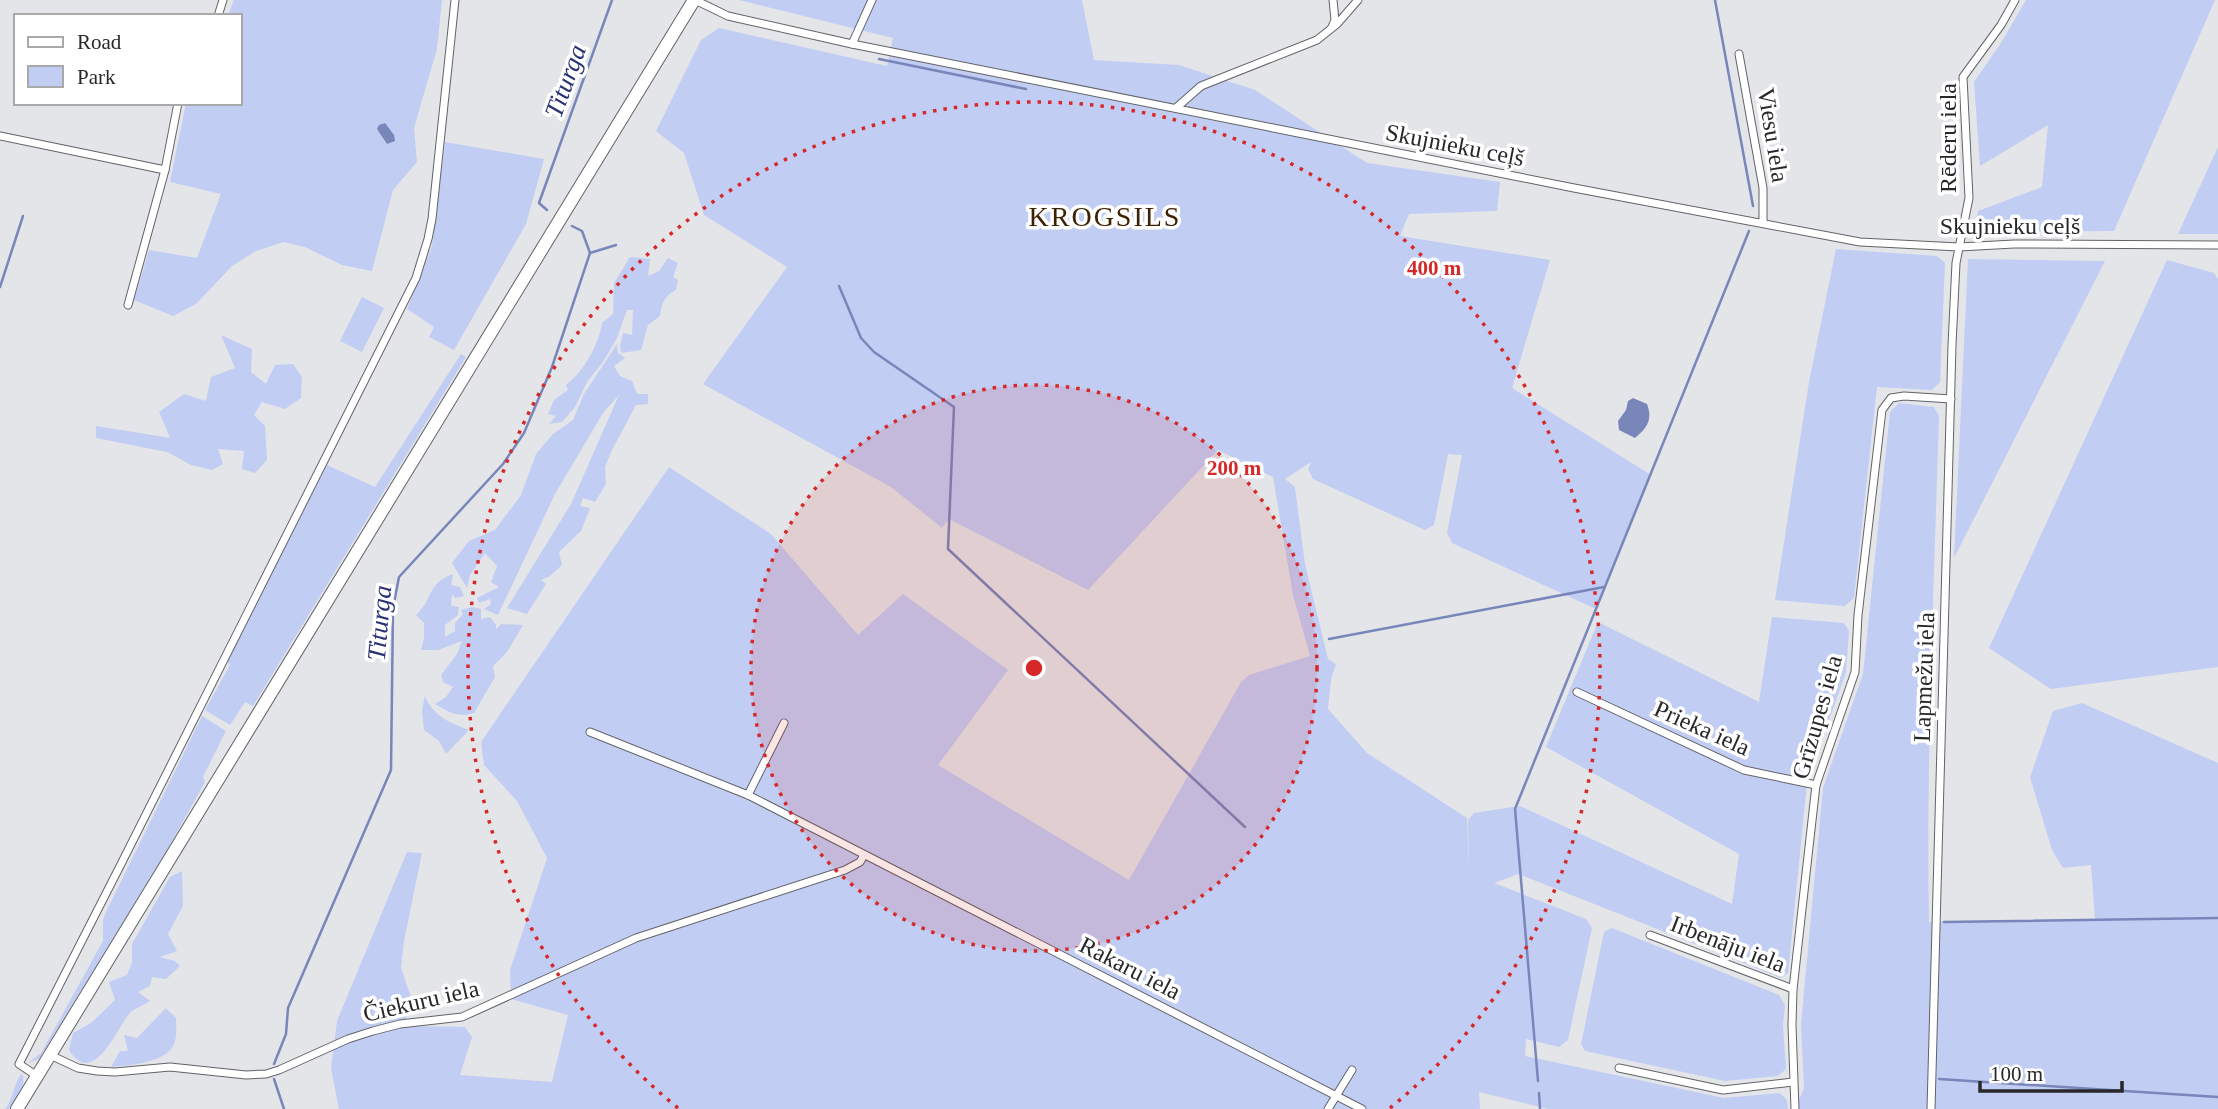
<svg xmlns="http://www.w3.org/2000/svg" width="2218" height="1109" font-family="'Times New Roman',serif">
	<style>
		.green { fill: #c2cdf3 }
		.water { fill: #7886ba }
		.lines { fill: none; stroke-linecap: round; stroke-linejoin: round }
		.stream { stroke: #7886ba; stroke-width: 2.5 }
		.street-casing { stroke: #626367; stroke-width: 9 }
		.primary-casing { stroke: #626367; stroke-width: 14 }
		.street { stroke: #fff; stroke-width: 7 }
		.primary { stroke: #fff; stroke-width: 12 }
		.ring { fill: none; stroke: #d62828; stroke-width: 3.5; stroke-dasharray: 3.5 7 }
		.labels { text-anchor: middle; stroke-width: 7; stroke-linejoin: round; paint-order: stroke }
		.street-label { font-size: 24px; fill: #28282a; stroke: #fff }
		.water-label { font-size: 26px; font-style: italic; fill: #293273; stroke: #fff }
		.quarter-label { font-size: 28px; letter-spacing: 2px; fill: #3d2103; stroke: #fff }
		.centre { fill: #d62828; stroke: #fff; stroke-width: 3.5 }
		.ring-label { font-size: 21px; text-anchor: middle; font-weight: bold; fill: #d62828; stroke: #fff; stroke-width: 7; stroke-linejoin: round; paint-order: stroke }
	</style>
	<rect width="100%" height="100%" fill="#e3e5e9"/>
	<!-- green -->
	<g class="green">
		<polygon points="234,0 442,0 437,49 414,128 417,162 393,190 372,271 342,265 305,247 283,242 256,251 232,266 196,304 173,316 134,300 149,250 197,258 221,194 170,182 186,103 240,103 240,16 228,16"/>
		<polygon points="739,0 1082,0 1094,60 1179,65 1255,90 1367,163 1500,182 1497,211 1409,214 1400,236 1550,260 1512,388 1651,475 1596,609 1452,543 1447,533 1462,455 1448,454 1434,525 1425,530 1313,479 1308,469 1311,462 1285,479 1295,487 1305,564 1328,659 1336,664 1331,679 1328,709 1367,753 1467,818 1469,874 1468,820 1474,813 1520,806 1732,904 1739,854 1546,747 1598,622 1759,702 1772,617 1844,623 1849,631 1846,672 1807,783 1788,973 1781,978 1518,874 1494,883 1586,919 1592,928 1568,1040 1559,1047 1526,1039 1525,1056 1724,1098 1780,1093 1787,1100 1788,1109 1548,1109 1479,1092 1480,1109 339,1109 331,1068 337,1021 407,852 422,853 404,941 401,968 410,994 405,1026 465,1027 472,1037 460,1075 552,1082 568,1015 511,999 510,970 547,858 517,801 484,765 481,742 669,467 771,534 858,635 903,594 1008,670 938,765 1129,880 1241,682 1249,675 1310,656 1293,595 1273,477 1218,450 1088,590 949,519 942,528 891,487 703,384 787,267 704,215 684,153 656,131 701,40 719,28 887,66 893,38"/>
		<polygon points="2026,0 2215,0 2114,231 1974,232 1978,211 2042,187 2048,125 1980,166 1974,82 2001,43"/>
		<polygon points="445,142 544,159 526,224 454,350 429,337 434,327 407,309 432,246"/>
		<polygon points="2218,147 2218,234 2178,234"/>
		<polygon points="1836,249 1937,256 1945,263 1940,382 1932,390 1877,387 1854,598 1845,606 1775,600 1809,382"/>
		<path d="M630,257L650,259L648,276L659,271L668,258L678,263L673,277L678,280L676,290C664,296 662,303 660,316L648,325L641,350L621,353L620,345L623,333L632,335L633,310H627L617,338L603,362L587,382L575,407L562,422L549,424L556,416L548,414L554,400L568,390L566,385C583,373 599,344 602,323L613,314L614,283Z"/>
		<polygon points="1968,259 2105,261 1954,558"/>
		<polygon points="2167,260 2214,273 2218,279 2218,667 2051,689 1989,648"/>
		<polygon points="362,297 384,308 362,352 340,341"/>
		<polygon points="221,335 252,349 251,372 266,384 275,365 293,364 302,377 301,398 285,409 262,402 254,415 265,426 267,460 255,473 242,469 244,451 218,449 223,464 212,470 191,465 167,452 96,438 96,426 170,438 159,412 184,394 206,401 211,377 235,368"/>
		<polygon points="617,344 618,353 625,358 614,366 620,376 632,381 637,394 648,394 648,404 636,405 612,450 605,467 606,484 595,502 583,498 580,506 590,508 581,531 559,552 562,565 550,576 541,580 546,584 527,614 507,608 571,504 619,395 603,413 555,494 498,615 484,609 491,604 490,599 479,603 477,598 499,587 491,582 497,566 485,553 470,575 467,588 452,563 469,541 495,530 521,495 536,454 553,434 573,420 584,394"/>
		<polygon points="461,354 466,357 253,706 245,702 230,725 205,710 230,665 227,661 327,465 375,487"/>
		<path d="M1899,403L1934,407L1939,416C1934,585 1926,753 1929,922L2095,919L2091,865L2063,868L2052,850L2030,777L2053,711L2082,703L2218,763V1109H1795L1804,1088L1801,1024L1823,788L1863,674L1890,412Z"/>
		<path d="M453,574L451,585L460,587L464,596L455,598L452,594L451,606L459,607L458,615L445,625V637L455,631V623L463,614L461,610L472,607L481,609V619L490,617L496,625V629L501,624L523,625L507,652L493,666L495,677L474,713C457,718 449,712 435,704L446,697L453,687L443,682L441,675L457,654L462,641L438,650H421L424,638V623L416,615C433,600 427,583 453,574Z"/>
		<path d="M425,696C433,716 450,723 469,730L446,754L439,741L424,730L422,710Z"/>
		<polygon points="202,716 226,731 203,777 205,782 167,850 39,1059 28,1063 41,1053 103,941 103,920 106,912"/>
		<path d="M182,871L183,906L168,934L177,951L160,957L175,961L180,966L166,979L152,977L150,986L138,992L150,1001C144,1005 135,1008 130,1013C118,1025 94,1090 69,1050L73,1033L91,1023L115,1000L109,982L127,975L132,963V944L170,877Z"/>
		<polygon points="1612,928 1779,995 1785,1005 1783,1025 1786,1069 1778,1076 1725,1081 1585,1051 1581,1044 1604,932"/>
		<path d="M166,1008L176,1018C176,1025 177,1034 175,1041C170,1063 130,1065 111,1067L120,1051H128L124,1035L137,1038Z"/>
		<path d="M22,1073C27,1087 17,1097 9,1109H5C14,1098 13,1084 22,1073Z"/>
	</g>
	<!-- water -->
	<g class="water">
		<polygon points="385,123 394,135 395,141 387,144 377,129 379,125"/>
		<path d="M1633,398L1647,404C1653,420 1647,428 1635,438L1619,430L1618,421L1626,410L1628,401Z"/>
	</g>
	<g class="lines">
		<!-- stream -->
		<g class="stream">
			<polyline points="1715,0 1753,206"/>
			<polyline points="879,59 1026,89"/>
			<polyline points="547,210 539,203 612,0"/>
			<polyline points="590,253 616,245"/>
			<polyline points="839,286 861,338 874,352 954,407 948,549 1245,827"/>
			<polyline points="0,287 23,216"/>
			<polyline points="1329,639 1604,587"/>
			<polyline points="1944,922 2218,918"/>
			<polyline points="274,1064 286,1034 288,1008 391,770 393,608 399,577 503,464 524,433 552,367 590,253 582,231 572,226"/>
			<polyline points="274,1079 284,1109"/>
			<polyline points="1939,1079 2218,1097"/>
			<polyline points="1538,1081 1515,809 1749,231"/>
			<polyline points="1539,1093 1540,1109"/>
		</g>
		<!-- street casing -->
		<g class="street-casing">
			<g id="street">
				<polyline points="695,0 728,16 852,44 1574,188 1860,242 1959,247 2014,244 2218,245"/>
				<polyline points="218,16 223,0"/>
				<polyline points="1332,27 1335,20 1333,0"/>
				<polyline points="852,44 872,0"/>
				<polyline points="1739,54 1763,188 1763,223"/>
				<polyline points="1176,108 1201,86 1317,40 1337,24 1358,0"/>
				<polyline points="0,136 165,170"/>
				<polyline points="128,305 165,170 178,103"/>
				<polyline points="1577,692 1744,770 1816,785"/>
				<polyline points="590,732 748,795 1362,1109"/>
				<polyline points="748,795 784,723"/>
				<polyline points="1650,935 1793,989"/>
				<polyline points="50,1055 78,1068 97,1071 115,1072 170,1067 246,1075 266,1074 279,1070 348,1039 373,1031 400,1024 462,1017 636,938 845,870 860,862 864,855"/>
				<polyline points="1619,1068 1723,1090 1793,1082"/>
				<path d="M37,1076L19,1064C153,803 284,541 416,278L428,239L432,219L455,0"/>
				<polyline points="1328,1109 1352,1070"/>
				<polyline points="1795,1109 1792,1025 1793,989 1816,785 1855,672 1858,615 1882,410 1891,398 1904,396 1951,399"/>
				<polyline points="1931,1109 1952,345 1956,263 1969,198 1963,77 2001,25 2015,0"/>
			</g>
		</g>
		<!-- primary casing -->
		<g class="primary-casing">
			<polyline id="primary" points="17,1109 694,0"/>
		</g>
		<!-- street -->
		<use href="#street" class="street"/>
		<!-- primary -->
		<use href="#primary" class="primary"/>
	</g>
	<!-- distance rings -->
	<circle cx="1034" cy="668" r="283" fill="#d62828" fill-opacity=".12"/>
	<g class="ring">
		<circle cx="1034" cy="668" r="283"/>
		<path d="M678 1108A566 566 0 1 1 1390 1108"/>
	</g>
	<g class="labels">
		<!-- street labels -->
		<g class="street-label">
			<text transform="translate(1773 135) rotate(81)" y="8">Viesu iela</text>
			<text transform="translate(1948 138) rotate(-90)" y="8">Rēderu iela</text>
			<text transform="translate(1455 145) rotate(11)" y="8">Skujnieku ceļš</text>
			<text x="2010" y="234">Skujnieku ceļš</text>
			<text transform="translate(1924 677) rotate(-88)" y="8">Lapmežu iela</text>
			<text transform="translate(1817 717) rotate(-74)" y="8">Grīzupes iela</text>
			<text transform="translate(1702 728) rotate(24)" y="8">Prieka iela</text>
			<text transform="translate(1728 944) rotate(21)" y="8">Irbenāju iela</text>
			<text transform="translate(1130 968) rotate(27)" y="8">Rakaru iela</text>
			<text transform="translate(421 1001) rotate(-13)" y="8">Čiekuru iela</text>
		</g>
		<!-- water labels -->
		<g class="water-label">
			<text transform="translate(565 81) rotate(-70)" y="9">Titurga</text>
			<text transform="translate(379 623) rotate(-85)" y="9">Titurga</text>
		</g>
		<!-- quarter labels -->
		<g class="quarter-label">
			<text x="1105" y="226">KROGSILS</text>
		</g>
	</g>
	<circle cx="1034" cy="668" r="10" class="centre"/>
	<g class="ring-label">
		<text x="1434" y="275">400 m</text>
		<text x="1234" y="475">200 m</text>
	</g>
	<!-- legend -->
	<rect x="14" y="14" width="228" height="91" fill="#ffffff" stroke="#a9a9aa" stroke-width="2"/>
	<rect x="28" y="37" width="35" height="10" fill="#ffffff" stroke="#a9a9aa" stroke-width="2"/>
	<text x="77" y="49" font-size="21" fill="#28282a">Road</text>
	<rect x="28" y="66" width="35" height="21" fill="#c2cdf3" stroke="#a9a9aa" stroke-width="2"/>
	<text x="77" y="84" font-size="21" fill="#28282a">Park</text>
	<!-- scale -->
	<path d="M1980 1081v10h142v-10" fill="none" stroke="#28282a" stroke-width="3.5"/>
	<text x="1990" y="1081" font-size="21" fill="#28282a" stroke="#ffffff" stroke-width="5" paint-order="stroke">100 m</text>
</svg>
